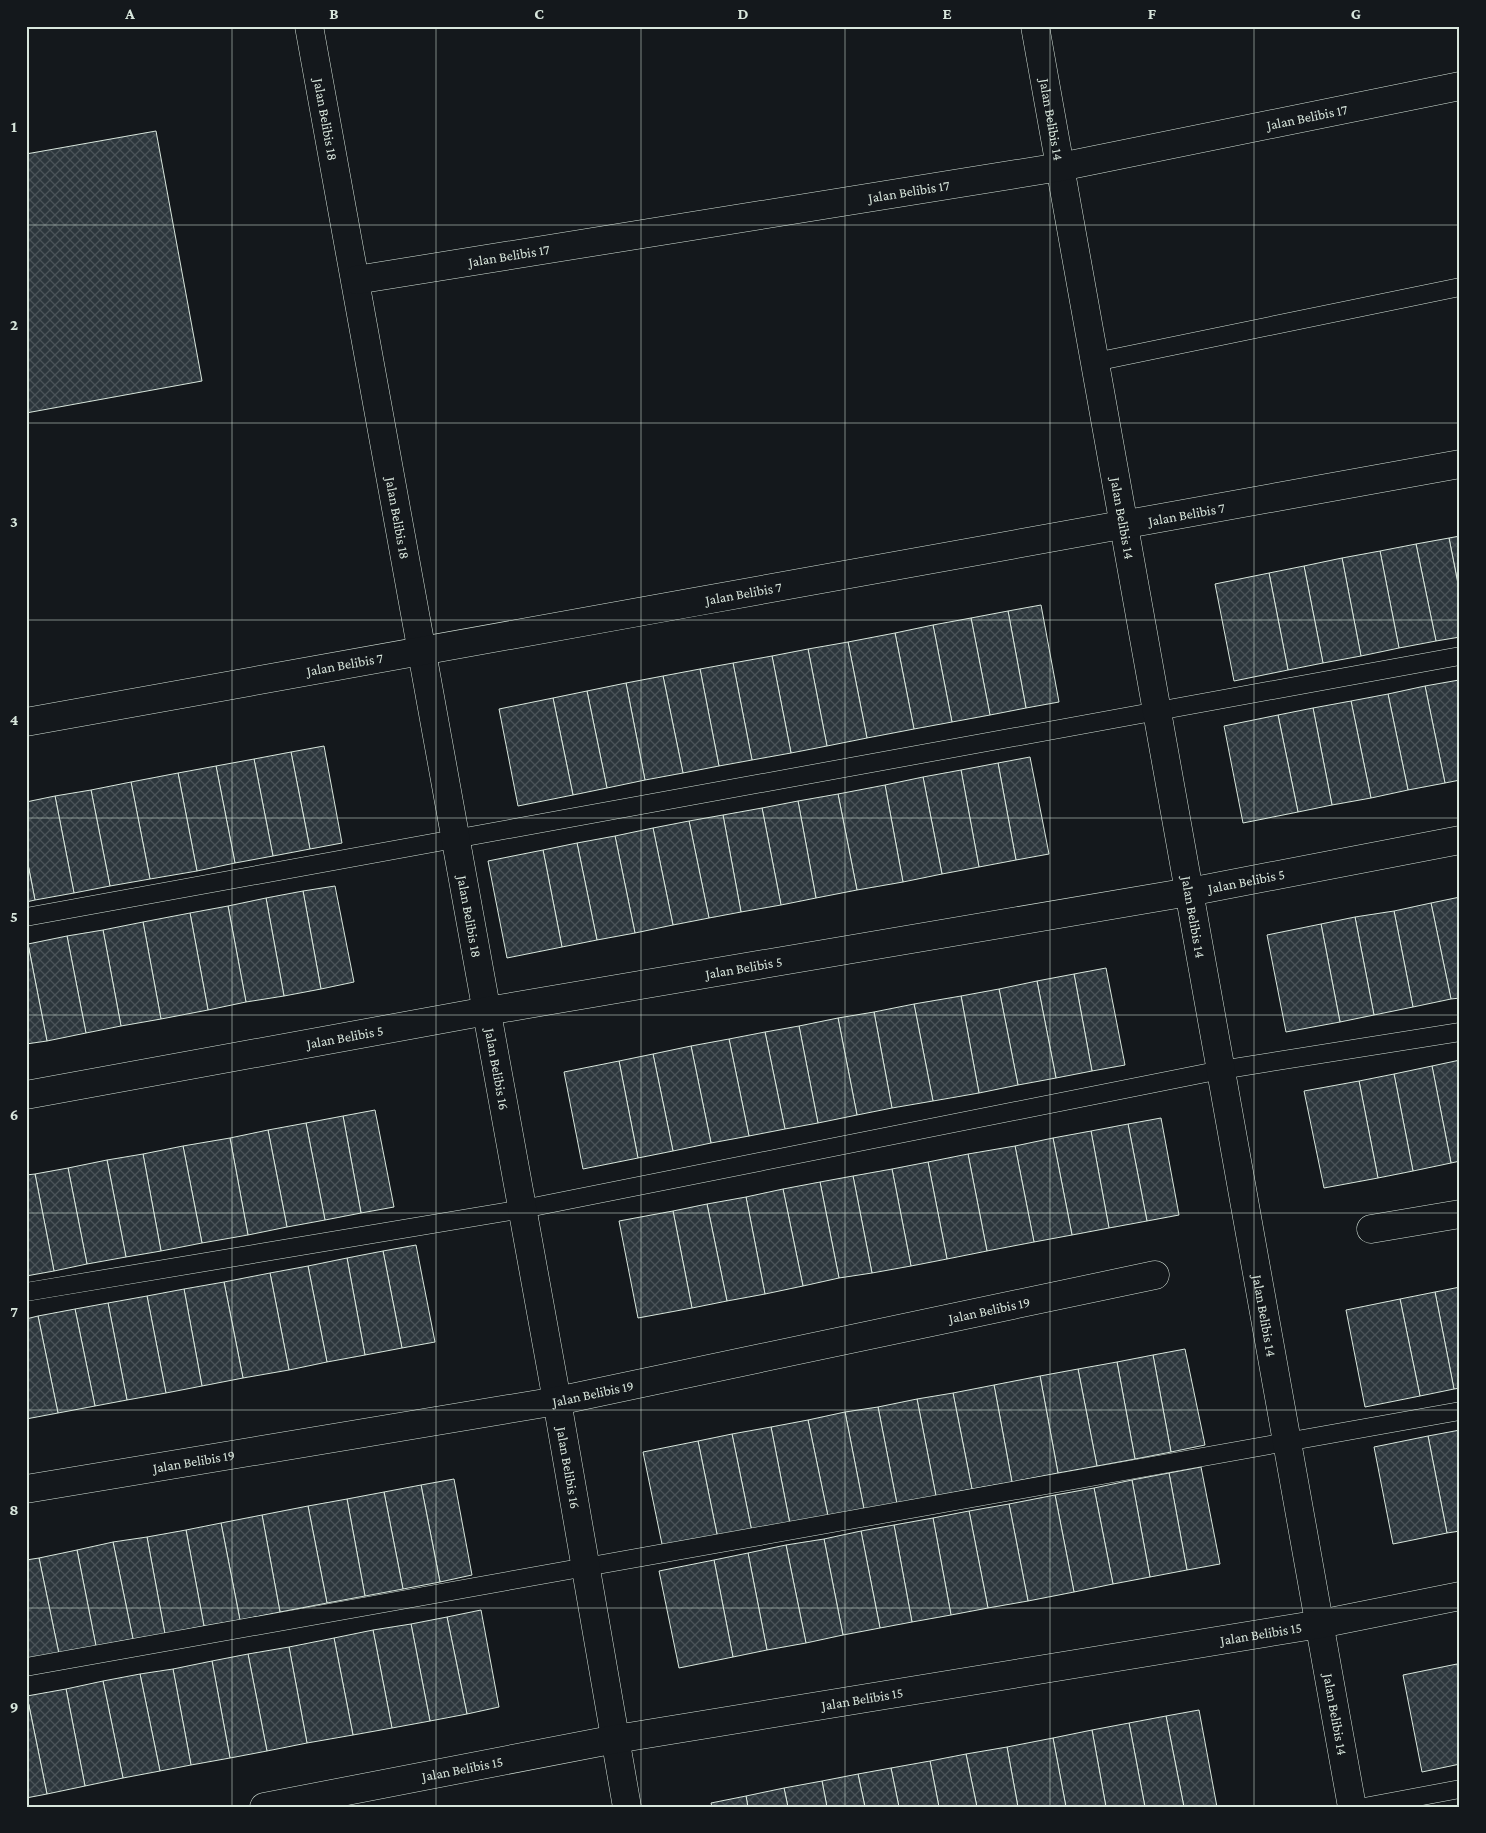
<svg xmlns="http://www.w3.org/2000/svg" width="1486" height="1833" font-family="'Crimson Pro',serif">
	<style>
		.building { fill: url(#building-cross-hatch); stroke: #d8e6dc }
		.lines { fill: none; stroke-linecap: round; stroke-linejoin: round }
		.service-casing { stroke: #d8e6dc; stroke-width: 19 }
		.minor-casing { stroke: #d8e6dc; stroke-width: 29 }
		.service { stroke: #14181c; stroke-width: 18 }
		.minor { stroke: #14181c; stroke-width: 28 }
		.grid { fill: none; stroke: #d8e6dc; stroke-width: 1; stroke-opacity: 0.55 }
		.labels { text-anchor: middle; stroke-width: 4; stroke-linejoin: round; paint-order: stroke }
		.street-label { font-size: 14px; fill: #d8e6dc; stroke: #14181c }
		.neatline { fill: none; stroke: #d8e6dc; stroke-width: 2 }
		.grid-label { font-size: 16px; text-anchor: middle; font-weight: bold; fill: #d8e6dc }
	</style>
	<defs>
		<pattern id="building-cross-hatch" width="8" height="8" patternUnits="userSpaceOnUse" patternTransform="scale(1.25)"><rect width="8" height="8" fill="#2c363c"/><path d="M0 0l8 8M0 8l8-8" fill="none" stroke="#4a5358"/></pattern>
	</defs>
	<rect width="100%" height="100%" fill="#14181c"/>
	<!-- building -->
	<g class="building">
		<polygon points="156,131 202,381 26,413 26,154"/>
		<polygon points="1460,536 1460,594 1449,538"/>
		<polygon points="1449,538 1460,594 1460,637 1436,641 1416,544"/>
		<polygon points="1416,544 1436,641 1399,648 1380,551"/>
		<polygon points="1380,551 1399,648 1361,656 1342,558"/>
		<polygon points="1342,558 1361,656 1323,663 1304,566"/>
		<polygon points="1304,566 1323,663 1288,670 1269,573"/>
		<polygon points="1269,573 1288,670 1234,681 1215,584"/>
		<polygon points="1041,605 1059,702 1026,708 1008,611"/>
		<polygon points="1008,611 1026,708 990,715 971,618"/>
		<polygon points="971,618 990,715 952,722 933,625"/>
		<polygon points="933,625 952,722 914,729 895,633"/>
		<polygon points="895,633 914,729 867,738 848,642"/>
		<polygon points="848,642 867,738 827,746 808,649"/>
		<polygon points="808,649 827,746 791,753 772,656"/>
		<polygon points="772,656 791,753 752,760 733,663"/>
		<polygon points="733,663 752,760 719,766 700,669"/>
		<polygon points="700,669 719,766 683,773 663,676"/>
		<polygon points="663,676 683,773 645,780 626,683"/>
		<polygon points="1459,680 1460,780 1445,783 1425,686"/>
		<polygon points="626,683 645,780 607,788 587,691"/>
		<polygon points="1425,686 1445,783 1408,790 1388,694"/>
		<polygon points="587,691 607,788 573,795 553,698"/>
		<polygon points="1388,694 1408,790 1371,798 1351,701"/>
		<polygon points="553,698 573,795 518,806 499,709"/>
		<polygon points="1351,701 1371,798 1332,805 1313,708"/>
		<polygon points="1313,708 1332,805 1298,812 1278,715"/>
		<polygon points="1278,715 1298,812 1243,823 1224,726"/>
		<polygon points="324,746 342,843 310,849 291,752"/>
		<polygon points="291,752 310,849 273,856 254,759"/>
		<polygon points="1030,757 1049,854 1016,860 998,763"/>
		<polygon points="254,759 273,856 235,863 216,766"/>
		<polygon points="998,763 1016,860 979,867 961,770"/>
		<polygon points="216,766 235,863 197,871 178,773"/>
		<polygon points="961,770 979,867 942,874 923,777"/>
		<polygon points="178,773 197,871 150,879 131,782"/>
		<polygon points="923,777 942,874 903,882 885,785"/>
		<polygon points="131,782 150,879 110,886 91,790"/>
		<polygon points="885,785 903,882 857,890 838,794"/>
		<polygon points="91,790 110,886 74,893 55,796"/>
		<polygon points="838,794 857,890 816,898 798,801"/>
		<polygon points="55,796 74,893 35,900 26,854 26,802"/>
		<polygon points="798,801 816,898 781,905 762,808"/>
		<polygon points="762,808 781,905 741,912 723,815"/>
		<polygon points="723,815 741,912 709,918 689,821"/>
		<polygon points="689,821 709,918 673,925 653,828"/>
		<polygon points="653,828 673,925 635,933 615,836"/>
		<polygon points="615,836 635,933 597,940 577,843"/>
		<polygon points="577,843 597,940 562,947 543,850"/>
		<polygon points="543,850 562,947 507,958 488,861"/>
		<polygon points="26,854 35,900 26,902"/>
		<polygon points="335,886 354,982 321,989 303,891"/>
		<polygon points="303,891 321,989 284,996 266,898"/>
		<polygon points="1460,897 1460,998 1451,999 1431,903"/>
		<polygon points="266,898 284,996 246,1002 228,906"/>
		<polygon points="1431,903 1451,999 1413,1007 1394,911"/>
		<polygon points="228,906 246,1002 208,1010 190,913"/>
		<polygon points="1394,911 1413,1007 1374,1015 1355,917"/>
		<polygon points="190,913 208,1010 161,1019 143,922"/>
		<polygon points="1355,917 1374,1015 1340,1022 1321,924"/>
		<polygon points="143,922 161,1019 121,1026 103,930"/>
		<polygon points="1321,924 1340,1022 1286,1032 1267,935"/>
		<polygon points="103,930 121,1026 86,1033 67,936"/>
		<polygon points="67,936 86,1033 47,1041 28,944"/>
		<polygon points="26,944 28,944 47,1041 26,1044"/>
		<polygon points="1106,968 1125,1065 1092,1071 1074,974"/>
		<polygon points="1074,974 1092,1071 1056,1078 1037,981"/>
		<polygon points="1037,981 1056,1078 1018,1085 999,989"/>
		<polygon points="999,989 1018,1085 979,1093 961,996"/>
		<polygon points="961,996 979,1093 933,1101 914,1004"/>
		<polygon points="914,1004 933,1101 892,1108 874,1012"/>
		<polygon points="874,1012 892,1108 857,1115 838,1018"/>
		<polygon points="838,1018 857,1115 818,1123 799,1026"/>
		<polygon points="799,1026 818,1123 785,1129 765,1032"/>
		<polygon points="765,1032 785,1129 749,1136 729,1039"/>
		<polygon points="729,1039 749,1136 711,1143 691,1046"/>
		<polygon points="691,1046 711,1143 673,1151 653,1054"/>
		<polygon points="653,1054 673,1151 638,1158 619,1061"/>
		<polygon points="1460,1060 1460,1161 1451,1163 1432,1066"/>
		<polygon points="619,1061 638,1158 583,1169 564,1072"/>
		<polygon points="1432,1066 1451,1163 1413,1171 1394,1074"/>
		<polygon points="1394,1074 1413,1171 1378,1178 1359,1081"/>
		<polygon points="1359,1081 1378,1178 1324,1188 1304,1091"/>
		<polygon points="375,1110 394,1207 361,1213 343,1116"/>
		<polygon points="343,1116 361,1213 325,1220 306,1123"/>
		<polygon points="1161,1118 1179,1215 1147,1221 1128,1124"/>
		<polygon points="306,1123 325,1220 287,1227 268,1130"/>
		<polygon points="1128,1124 1147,1221 1109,1228 1091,1131"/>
		<polygon points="268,1130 287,1227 248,1235 230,1138"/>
		<polygon points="1091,1131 1109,1228 1072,1235 1053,1138"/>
		<polygon points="230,1138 248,1235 202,1243 183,1146"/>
		<polygon points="1053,1138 1072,1235 1034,1242 1015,1146"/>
		<polygon points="183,1146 202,1243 161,1251 143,1154"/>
		<polygon points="1015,1146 1034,1242 987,1251 968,1154"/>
		<polygon points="143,1154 161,1251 126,1257 107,1160"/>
		<polygon points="968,1154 987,1251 947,1259 928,1162"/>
		<polygon points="107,1160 126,1257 87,1264 68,1168"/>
		<polygon points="928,1162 947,1259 911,1266 892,1169"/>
		<polygon points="68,1168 87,1264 54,1271 35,1174"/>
		<polygon points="892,1169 911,1266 872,1273 853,1176"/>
		<polygon points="35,1174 54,1271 26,1276 26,1175"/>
		<polygon points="853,1176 872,1273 839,1278 820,1182"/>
		<polygon points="820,1182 839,1278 803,1286 783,1189"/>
		<polygon points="783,1189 803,1286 765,1294 746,1197"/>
		<polygon points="746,1197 765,1294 727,1301 707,1204"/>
		<polygon points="707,1204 727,1301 692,1308 673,1211"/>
		<polygon points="673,1211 692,1308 638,1318 619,1221"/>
		<polygon points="416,1245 435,1342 402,1348 383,1251"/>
		<polygon points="383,1251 402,1348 365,1355 347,1258"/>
		<polygon points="347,1258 365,1355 327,1362 308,1266"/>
		<polygon points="308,1266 327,1362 289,1370 270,1273"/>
		<polygon points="270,1273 289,1370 243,1378 224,1282"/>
		<polygon points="224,1282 243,1378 202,1386 184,1289"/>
		<polygon points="1460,1287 1460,1388 1454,1389 1435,1292"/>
		<polygon points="184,1289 202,1386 166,1393 147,1296"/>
		<polygon points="1435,1292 1454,1389 1420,1396 1400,1299"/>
		<polygon points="147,1296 166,1393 127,1400 108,1303"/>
		<polygon points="1400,1299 1420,1396 1365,1407 1346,1310"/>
		<polygon points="108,1303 127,1400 95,1406 75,1309"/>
		<polygon points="75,1309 95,1406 58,1413 38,1316"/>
		<polygon points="38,1316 58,1413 26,1419 26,1319"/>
		<polygon points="1185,1349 1205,1445 1171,1452 1153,1355"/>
		<polygon points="1153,1355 1171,1452 1135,1459 1117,1362"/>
		<polygon points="1117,1362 1135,1459 1097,1466 1078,1369"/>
		<polygon points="1078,1369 1097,1466 1058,1473 1040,1376"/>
		<polygon points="1040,1376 1058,1473 1012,1482 994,1385"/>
		<polygon points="994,1385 1012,1482 972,1489 953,1393"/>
		<polygon points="953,1393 972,1489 936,1496 917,1399"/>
		<polygon points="917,1399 936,1496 897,1504 878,1407"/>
		<polygon points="878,1407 897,1504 864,1509 845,1412"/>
		<polygon points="845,1412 864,1509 828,1516 808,1420"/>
		<polygon points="808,1420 828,1516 790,1524 771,1427"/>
		<polygon points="771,1427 790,1524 752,1532 732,1434"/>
		<polygon points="1460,1430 1460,1531 1447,1533 1428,1436"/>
		<polygon points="732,1434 752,1532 718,1539 698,1441"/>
		<polygon points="1428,1436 1447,1533 1393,1544 1374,1447"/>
		<polygon points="698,1441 718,1539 663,1549 643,1452"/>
		<polygon points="1201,1467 1220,1564 1187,1570 1169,1473"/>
		<polygon points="1169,1473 1187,1570 1150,1577 1132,1480"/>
		<polygon points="454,1479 472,1575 440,1582 421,1485"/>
		<polygon points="1132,1480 1150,1577 1113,1584 1094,1488"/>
		<polygon points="421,1485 440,1582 403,1589 384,1492"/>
		<polygon points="1094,1488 1113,1584 1074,1592 1055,1495"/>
		<polygon points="384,1492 403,1589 365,1596 347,1499"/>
		<polygon points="1055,1495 1074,1592 1028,1601 1009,1504"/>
		<polygon points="347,1499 365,1596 327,1603 308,1506"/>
		<polygon points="1009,1504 1028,1601 988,1608 969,1511"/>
		<polygon points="308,1506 327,1603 280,1612 262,1515"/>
		<polygon points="969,1511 988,1608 951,1615 933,1518"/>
		<polygon points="262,1515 280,1612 240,1620 221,1523"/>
		<polygon points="933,1518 951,1615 912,1622 894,1525"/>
		<polygon points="221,1523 240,1620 204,1626 186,1530"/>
		<polygon points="894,1525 912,1622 880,1628 861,1531"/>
		<polygon points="186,1530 204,1626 165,1634 147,1537"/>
		<polygon points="861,1531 880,1628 843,1635 824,1539"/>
		<polygon points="147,1537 165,1634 133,1639 113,1542"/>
		<polygon points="824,1539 843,1635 806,1643 786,1545"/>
		<polygon points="113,1542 133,1639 96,1646 77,1550"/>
		<polygon points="786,1545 806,1643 767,1650 748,1553"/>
		<polygon points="77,1550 96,1646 59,1654 39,1558"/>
		<polygon points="748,1553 767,1650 733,1657 714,1560"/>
		<polygon points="39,1558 59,1654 26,1660 26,1560"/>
		<polygon points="714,1560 733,1657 679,1668 659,1571"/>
		<polygon points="481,1610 499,1707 467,1714 447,1617"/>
		<polygon points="447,1617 467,1714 430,1721 411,1624"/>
		<polygon points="411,1624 430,1721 392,1728 373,1630"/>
		<polygon points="373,1630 392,1728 353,1735 334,1638"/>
		<polygon points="334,1638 353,1735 307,1743 289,1647"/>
		<polygon points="289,1647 307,1743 267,1751 248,1654"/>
		<polygon points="248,1654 267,1751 230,1758 212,1661"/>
		<polygon points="212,1661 230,1758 191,1765 173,1669"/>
		<polygon points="1457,1664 1460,1679 1460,1764 1422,1772 1403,1675"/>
		<polygon points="173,1669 191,1765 160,1771 140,1674"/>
		<polygon points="140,1674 160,1771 123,1778 103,1681"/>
		<polygon points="103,1681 123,1778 85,1786 66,1689"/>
		<polygon points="66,1689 85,1786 47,1794 27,1696"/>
		<polygon points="27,1696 47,1794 26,1798 26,1697"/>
		<polygon points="1199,1710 1217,1807 1184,1807 1166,1716"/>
		<polygon points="1166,1716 1184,1807 1145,1807 1129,1723"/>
		<polygon points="1129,1723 1145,1807 1106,1807 1092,1730"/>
		<polygon points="1092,1730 1106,1807 1066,1807 1053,1738"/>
		<polygon points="1053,1738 1066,1807 1018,1807 1007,1747"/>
		<polygon points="1007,1747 1018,1807 977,1807 966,1754"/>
		<polygon points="966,1754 977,1807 939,1807 930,1761"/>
		<polygon points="930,1761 939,1807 899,1807 891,1768"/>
		<polygon points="891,1768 899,1807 865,1807 858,1774"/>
		<polygon points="858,1774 865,1807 827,1807 822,1781"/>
		<polygon points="822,1781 827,1807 788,1807 784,1788"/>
		<polygon points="784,1788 788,1807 748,1807 746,1796"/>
		<polygon points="746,1796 748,1807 712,1807 711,1803"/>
	</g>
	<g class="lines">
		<!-- service casing -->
		<g class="service-casing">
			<g id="service">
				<polyline points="1095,362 1460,287"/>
				<polyline points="26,917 1460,656"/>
				<polyline points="26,1292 523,1209 1221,1070 1460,1032"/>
				<polyline points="26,1667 1460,1411"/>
				<polyline points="1364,1807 1460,1789"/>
			</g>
		</g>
		<!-- minor casing -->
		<g class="minor-casing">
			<g id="minor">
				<path id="s1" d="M309,26L557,1401L627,1807"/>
				<path id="s2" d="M1035,26L1352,1807"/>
				<path id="s3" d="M356,280L1060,167L1460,86"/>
				<path id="s4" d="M26,722C504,634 982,553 1460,464"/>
				<path id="s5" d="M26,1095L487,1011L1189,892L1460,840"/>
				<polyline points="1371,1229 1460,1214"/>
				<path id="s6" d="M26,1489L557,1401L1155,1275"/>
				<path id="s7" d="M264,1807L616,1739L1320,1624L1460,1596"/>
			</g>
		</g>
		<!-- service -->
		<use href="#service" class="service"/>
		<!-- minor -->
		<use href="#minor" class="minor"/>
	</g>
	<!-- grid -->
	<path class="grid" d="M232,26V1807M436,26V1807M641,26V1807M845,26V1807M1050,26V1807M1254,26V1807M26,225H1460M26,423H1460M26,620H1460M26,818H1460M26,1015H1460M26,1213H1460M26,1410H1460M26,1608H1460"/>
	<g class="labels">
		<!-- street labels -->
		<g class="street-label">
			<text dy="5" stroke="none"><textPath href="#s3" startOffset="965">Jalan Belibis 17</textPath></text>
			<text dy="5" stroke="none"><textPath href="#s2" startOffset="95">Jalan Belibis 14</textPath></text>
			<text dy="5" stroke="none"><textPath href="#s1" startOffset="95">Jalan Belibis 18</textPath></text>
			<text dy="5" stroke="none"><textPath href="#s3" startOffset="560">Jalan Belibis 17</textPath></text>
			<text dy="5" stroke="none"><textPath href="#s3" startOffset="155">Jalan Belibis 17</textPath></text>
			<text dy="5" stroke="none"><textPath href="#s4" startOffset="1179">Jalan Belibis 7</textPath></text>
			<text dy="5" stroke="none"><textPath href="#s1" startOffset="500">Jalan Belibis 18</textPath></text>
			<text dy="5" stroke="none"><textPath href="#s2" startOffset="500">Jalan Belibis 14</textPath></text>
			<text dy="5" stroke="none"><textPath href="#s4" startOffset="729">Jalan Belibis 7</textPath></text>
			<text dy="5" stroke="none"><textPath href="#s4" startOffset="324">Jalan Belibis 7</textPath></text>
			<text dy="5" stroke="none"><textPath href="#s5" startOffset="1239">Jalan Belibis 5</textPath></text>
			<text dy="5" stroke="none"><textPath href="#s1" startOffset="905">Jalan Belibis 18</textPath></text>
			<text dy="5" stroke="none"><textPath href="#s2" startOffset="905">Jalan Belibis 14</textPath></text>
			<text dy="5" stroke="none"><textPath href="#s5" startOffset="729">Jalan Belibis 5</textPath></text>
			<text dy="5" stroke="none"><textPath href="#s5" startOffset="324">Jalan Belibis 5</textPath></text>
			<text dy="5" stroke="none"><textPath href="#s1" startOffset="1060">Jalan Belibis 16</textPath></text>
			<text dy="5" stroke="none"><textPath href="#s6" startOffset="980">Jalan Belibis 19</textPath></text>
			<text dy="5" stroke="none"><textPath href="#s2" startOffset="1310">Jalan Belibis 14</textPath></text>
			<text dy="5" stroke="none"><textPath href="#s6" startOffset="575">Jalan Belibis 19</textPath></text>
			<text dy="5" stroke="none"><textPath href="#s6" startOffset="170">Jalan Belibis 19</textPath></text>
			<text dy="5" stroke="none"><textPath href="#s1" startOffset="1465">Jalan Belibis 16</textPath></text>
			<text dy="5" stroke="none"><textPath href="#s7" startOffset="1012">Jalan Belibis 15</textPath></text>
			<text dy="5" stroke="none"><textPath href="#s7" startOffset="608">Jalan Belibis 15</textPath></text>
			<text dy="5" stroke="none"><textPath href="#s2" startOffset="1715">Jalan Belibis 14</textPath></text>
			<text dy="5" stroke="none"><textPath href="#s7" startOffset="202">Jalan Belibis 15</textPath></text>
		</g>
	</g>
	<!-- border -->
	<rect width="1486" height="1833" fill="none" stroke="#14181c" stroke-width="55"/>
	<rect x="28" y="28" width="1430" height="1778" class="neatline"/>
	<g class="grid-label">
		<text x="130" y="19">A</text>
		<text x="334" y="19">B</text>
		<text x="539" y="19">C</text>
		<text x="743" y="19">D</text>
		<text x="947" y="19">E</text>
		<text x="1152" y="19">F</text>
		<text x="1356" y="19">G</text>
		<text x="14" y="132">1</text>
		<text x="14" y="330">2</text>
		<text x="14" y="527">3</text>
		<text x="14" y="725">4</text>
		<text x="14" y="922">5</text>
		<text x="14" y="1120">6</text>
		<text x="14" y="1317">7</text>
		<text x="14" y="1515">8</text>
		<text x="14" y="1712">9</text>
	</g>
</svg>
